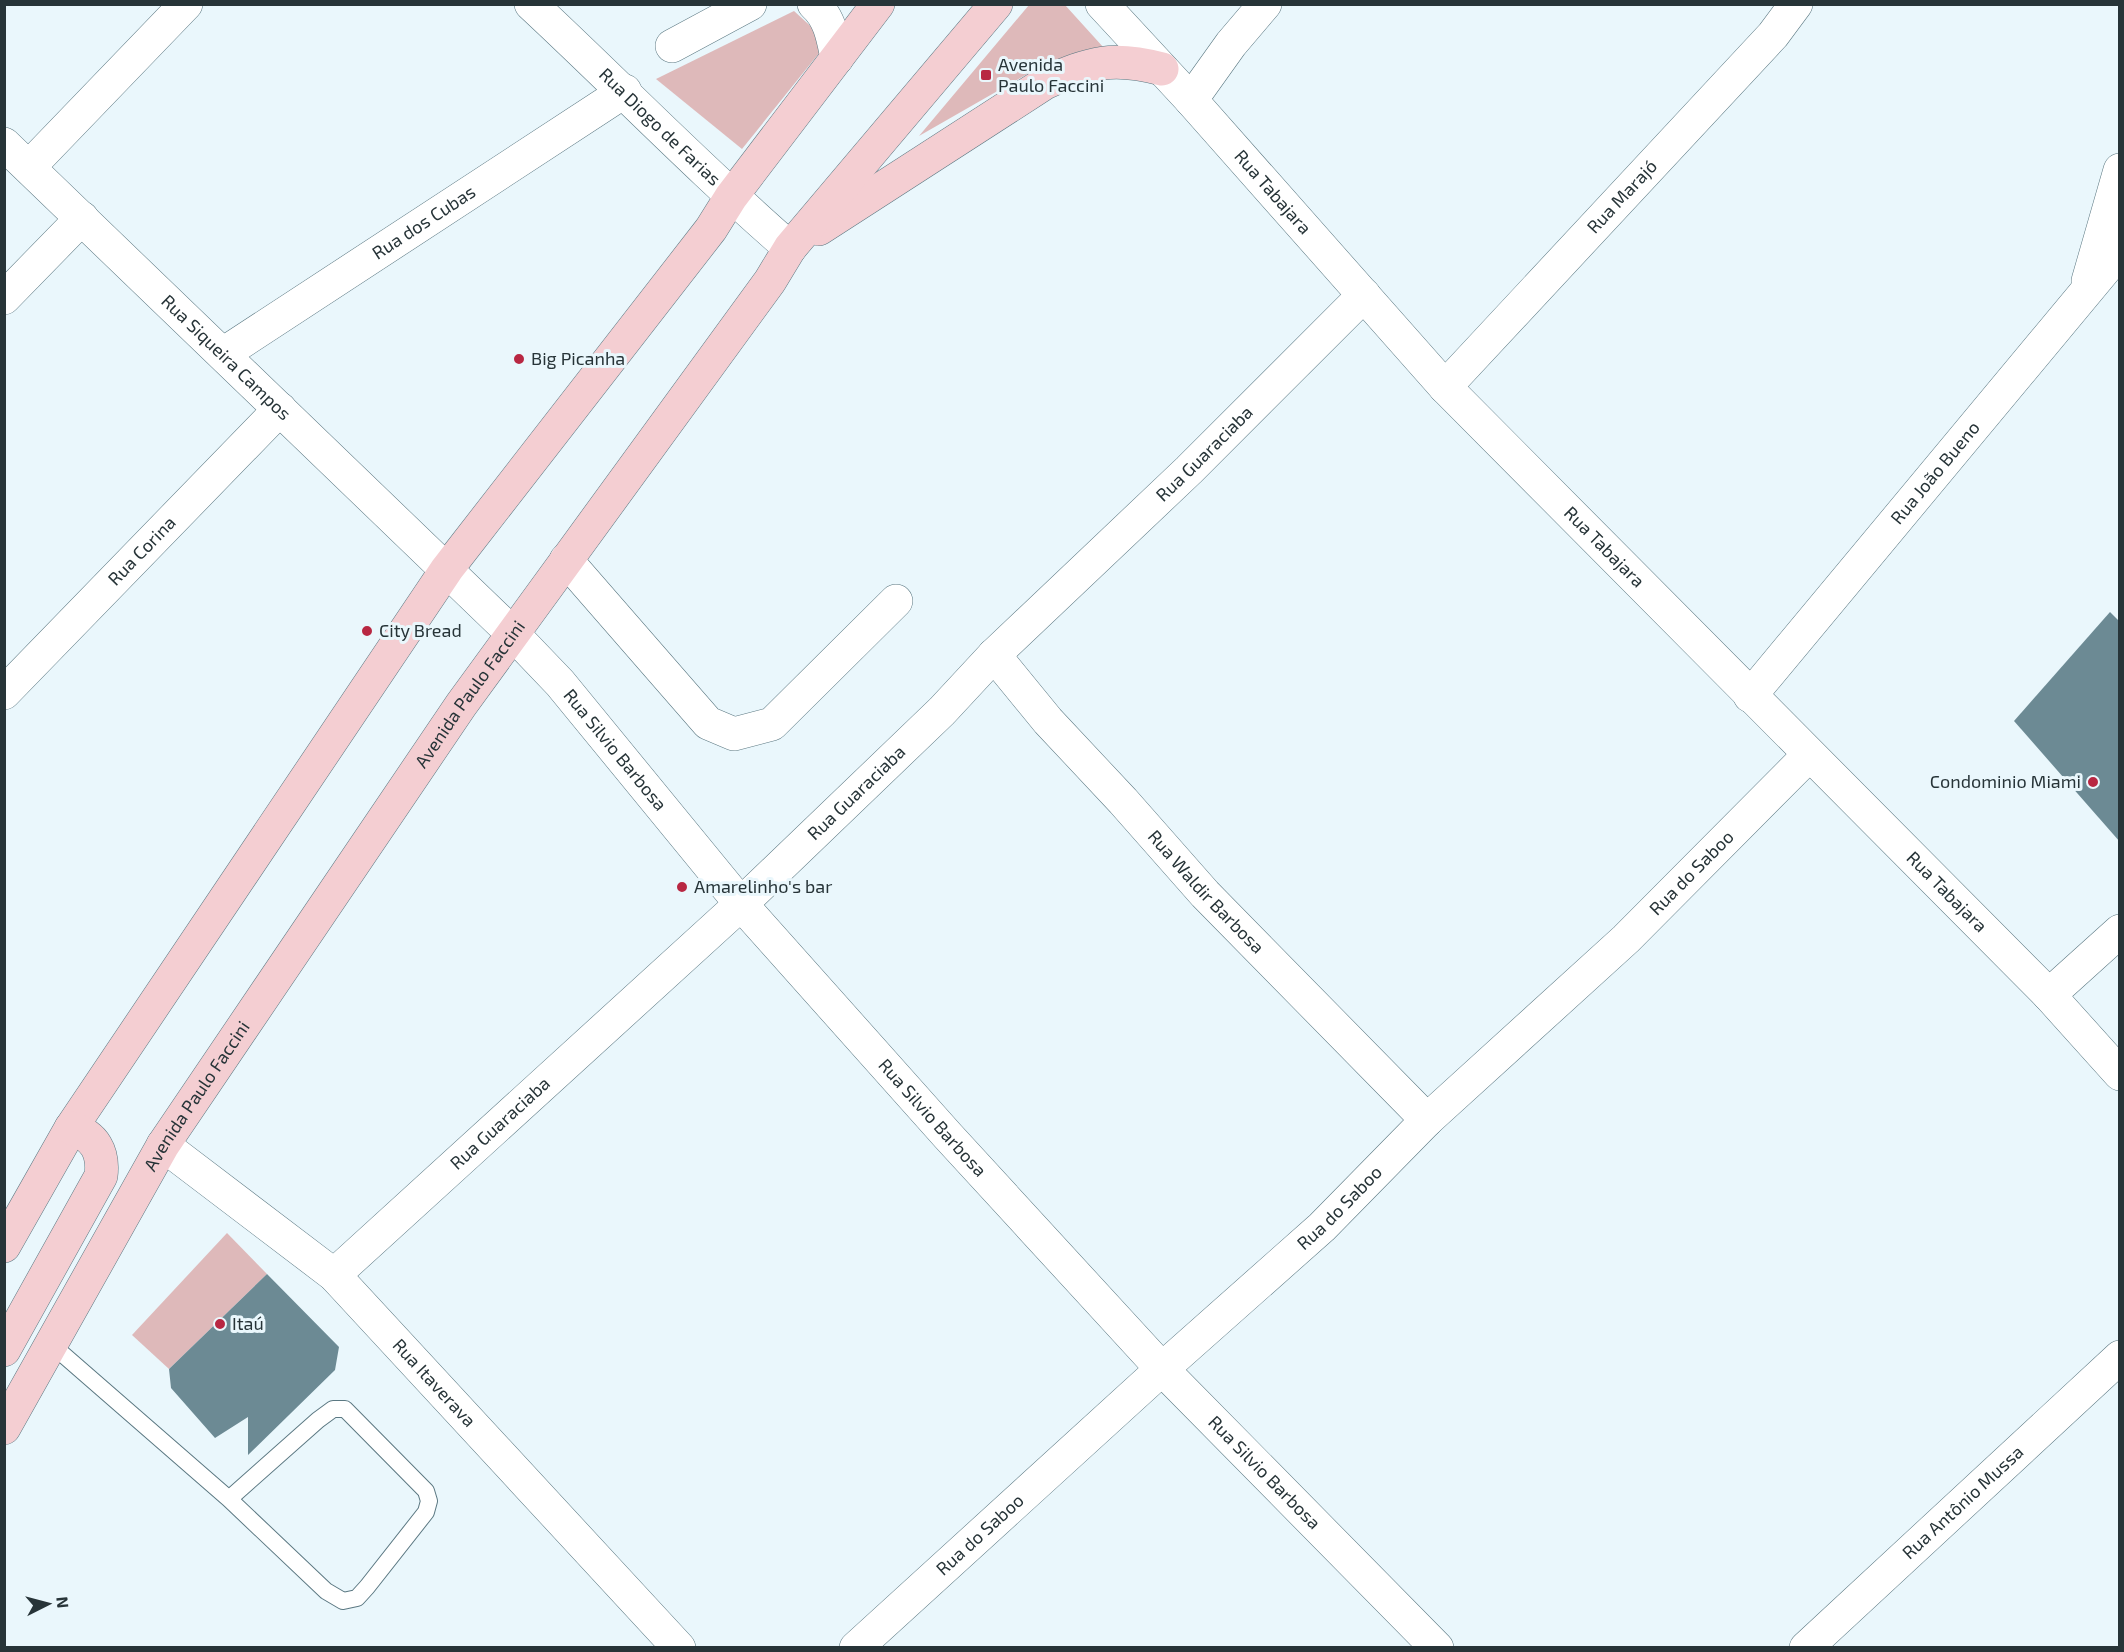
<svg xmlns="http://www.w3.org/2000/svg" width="2124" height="1652" font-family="'Exo 2',sans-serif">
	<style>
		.green { fill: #deb9ba }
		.building { fill: #6c8a94 }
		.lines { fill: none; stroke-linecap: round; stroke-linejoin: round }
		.service-casing { stroke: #5b7882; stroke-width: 18 }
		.minor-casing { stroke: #5b7882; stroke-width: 34 }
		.tertiary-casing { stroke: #5b7882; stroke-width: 34 }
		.secondary-casing { stroke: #5b7882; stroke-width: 34 }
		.service { stroke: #fff; stroke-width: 16 }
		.minor { stroke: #fff; stroke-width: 33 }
		.tertiary { stroke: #fff; stroke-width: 33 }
		.secondary { stroke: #f4ced2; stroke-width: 33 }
		.poi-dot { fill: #b82742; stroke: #eaf7fc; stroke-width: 2 }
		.labels { text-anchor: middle; stroke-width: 6; stroke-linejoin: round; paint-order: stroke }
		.poi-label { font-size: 18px; fill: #273438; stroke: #eaf7fc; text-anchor: start }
		.street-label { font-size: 18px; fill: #273438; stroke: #eaf7fc }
	</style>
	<rect width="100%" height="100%" fill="#eaf7fc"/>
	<!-- green -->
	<g class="green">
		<polygon points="1029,5 1065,5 1104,48 1043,65 919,136"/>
		<polygon points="794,11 828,42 742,149 656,79"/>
		<polygon points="227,1233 267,1274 169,1369 132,1335"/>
	</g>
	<!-- building -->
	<g class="building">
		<polygon points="2110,612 2120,622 2120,842 2014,721"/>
		<polygon points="267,1274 339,1347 335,1370 248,1455 248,1417 215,1438 171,1388 169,1369"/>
	</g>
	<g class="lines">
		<!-- service casing -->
		<g class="service-casing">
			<polyline id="service" points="51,1344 229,1499 326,1591 343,1601 357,1598 367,1587 426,1512 429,1501 426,1491 345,1409 333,1409 318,1420 229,1499"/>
		</g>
		<!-- minor casing -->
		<g class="minor-casing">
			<g id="minor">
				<path d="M814,4C830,18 833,38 837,58"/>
				<polyline points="672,46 750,4"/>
				<polyline points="1191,100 1231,44 1265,4"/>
				<polyline points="29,167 186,4"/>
				<polyline points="2088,281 2120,170"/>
				<polyline points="4,298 82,218"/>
				<path id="s1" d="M223,354L625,91"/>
				<path id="s2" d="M1445,387L1773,35L1796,4"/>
				<polyline points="566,560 708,723 734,734 772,724 896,601"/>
				<path id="s3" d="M994,655L1048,721L1123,801L1205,894L1427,1120"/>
				<path id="s4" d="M4,693L280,409"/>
				<path id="s5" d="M1750,696L2120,251"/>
				<polyline points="2049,995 2120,931"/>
				<path id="s6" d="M163,1145L334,1275L679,1648"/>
				<path id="s7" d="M334,1275L741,904L942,711L994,655L1189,470L1364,295"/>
				<path id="s8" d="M856,1648L1162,1369L1322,1227L1427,1120L1626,939L1809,755"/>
				<path id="s9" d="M1806,1648L2120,1357"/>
			</g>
		</g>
		<!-- tertiary casing -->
		<g class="tertiary-casing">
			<g id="tertiary">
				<path id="s10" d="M531,4C618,85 700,170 790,248"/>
				<path id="s11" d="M1102,4L1191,100L1445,387L2049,995L2120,1074"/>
				<path id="s12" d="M4,144L513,634L560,683L741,904L948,1136L1162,1369L1437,1648"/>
			</g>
		</g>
		<!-- secondary casing -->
		<g class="secondary-casing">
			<g id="secondary">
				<path d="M819,229L1045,83C1092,62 1112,56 1162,69"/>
				<polyline points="4,1246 71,1128 447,569 711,229 731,197 878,4"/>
				<path d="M4,1350L101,1176C104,1152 95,1136 71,1128"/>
				<path id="s13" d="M4,1428L163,1145L461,705L770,281L790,248L996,4"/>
			</g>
		</g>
		<!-- service -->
		<use href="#service" class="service"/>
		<!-- minor -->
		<use href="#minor" class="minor"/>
		<!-- tertiary -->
		<use href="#tertiary" class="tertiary"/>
		<!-- secondary -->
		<use href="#secondary" class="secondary"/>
	</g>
	<!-- markers -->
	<g class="poi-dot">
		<rect x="980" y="69" width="12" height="12" rx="3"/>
		<circle cx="519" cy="359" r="6"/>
		<circle cx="367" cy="631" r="6"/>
		<circle cx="2093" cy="782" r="6"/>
		<circle cx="682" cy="887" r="6"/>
		<circle cx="220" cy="1324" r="6"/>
	</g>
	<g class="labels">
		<!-- poi labels -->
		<g class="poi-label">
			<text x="998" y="71">Avenida<tspan x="998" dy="21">Paulo Faccini</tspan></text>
			<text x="531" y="365">Big Picanha</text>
			<text x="379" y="637">City Bread</text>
			<text x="2081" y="788" text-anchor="end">Condominio Miami</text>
			<text x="694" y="893">Amarelinho's bar</text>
			<text x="232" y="1330">Itaú</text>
		</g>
		<!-- street labels -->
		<g class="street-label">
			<text dy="6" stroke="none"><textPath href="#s10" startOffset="178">Rua Diogo de Farias</textPath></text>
			<text dy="6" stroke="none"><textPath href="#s11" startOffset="254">Rua Tabajara</textPath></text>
			<text dy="6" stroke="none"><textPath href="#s2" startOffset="260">Rua Marajó</textPath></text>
			<text dy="6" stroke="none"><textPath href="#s1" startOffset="240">Rua dos Cubas</textPath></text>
			<text dy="6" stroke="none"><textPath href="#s12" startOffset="308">Rua Siqueira Campos</textPath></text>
			<text dy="6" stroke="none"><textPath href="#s7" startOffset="1197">Rua Guaraciaba</textPath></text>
			<text dy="6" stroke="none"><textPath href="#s5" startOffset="290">Rua João Bueno</textPath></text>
			<text dy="6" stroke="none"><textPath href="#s11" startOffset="740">Rua Tabajara</textPath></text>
			<text dy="6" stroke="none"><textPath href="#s4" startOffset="198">Rua Corina</textPath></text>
			<text dy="6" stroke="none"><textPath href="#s13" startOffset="870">Avenida Paulo Faccini</textPath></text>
			<text dy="6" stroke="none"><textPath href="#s12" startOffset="861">Rua Silvio Barbosa</textPath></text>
			<text dy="6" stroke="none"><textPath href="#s7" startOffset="711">Rua Guaraciaba</textPath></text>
			<text dy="6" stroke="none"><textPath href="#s8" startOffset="1140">Rua do Saboo</textPath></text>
			<text dy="6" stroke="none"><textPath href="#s3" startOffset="318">Rua Waldir Barbosa</textPath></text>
			<text dy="6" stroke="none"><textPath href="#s11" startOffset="1226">Rua Tabajara</textPath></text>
			<text dy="6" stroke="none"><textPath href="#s13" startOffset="384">Avenida Paulo Faccini</textPath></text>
			<text dy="6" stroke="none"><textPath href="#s12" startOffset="1347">Rua Silvio Barbosa</textPath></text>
			<text dy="6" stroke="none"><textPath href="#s7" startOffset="225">Rua Guaraciaba</textPath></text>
			<text dy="6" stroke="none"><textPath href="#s8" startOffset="654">Rua do Saboo</textPath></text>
			<text dy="6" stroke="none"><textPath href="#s6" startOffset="362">Rua Itaverava</textPath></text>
			<text dy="6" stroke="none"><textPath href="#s12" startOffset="1833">Rua Silvio Barbosa</textPath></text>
			<text dy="6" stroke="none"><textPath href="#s9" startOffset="214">Rua Antônio Mussa</textPath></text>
			<text dy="6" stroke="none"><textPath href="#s8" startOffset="168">Rua do Saboo</textPath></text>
		</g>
	</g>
	<!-- border -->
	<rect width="2124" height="1652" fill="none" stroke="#273438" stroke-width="12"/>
	<!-- north arrow -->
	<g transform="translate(48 1604) rotate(84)" stroke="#eaf7fc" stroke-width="4.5" paint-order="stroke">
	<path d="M0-4.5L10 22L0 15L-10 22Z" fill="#273438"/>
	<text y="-9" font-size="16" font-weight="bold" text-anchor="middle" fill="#273438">N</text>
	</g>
</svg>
